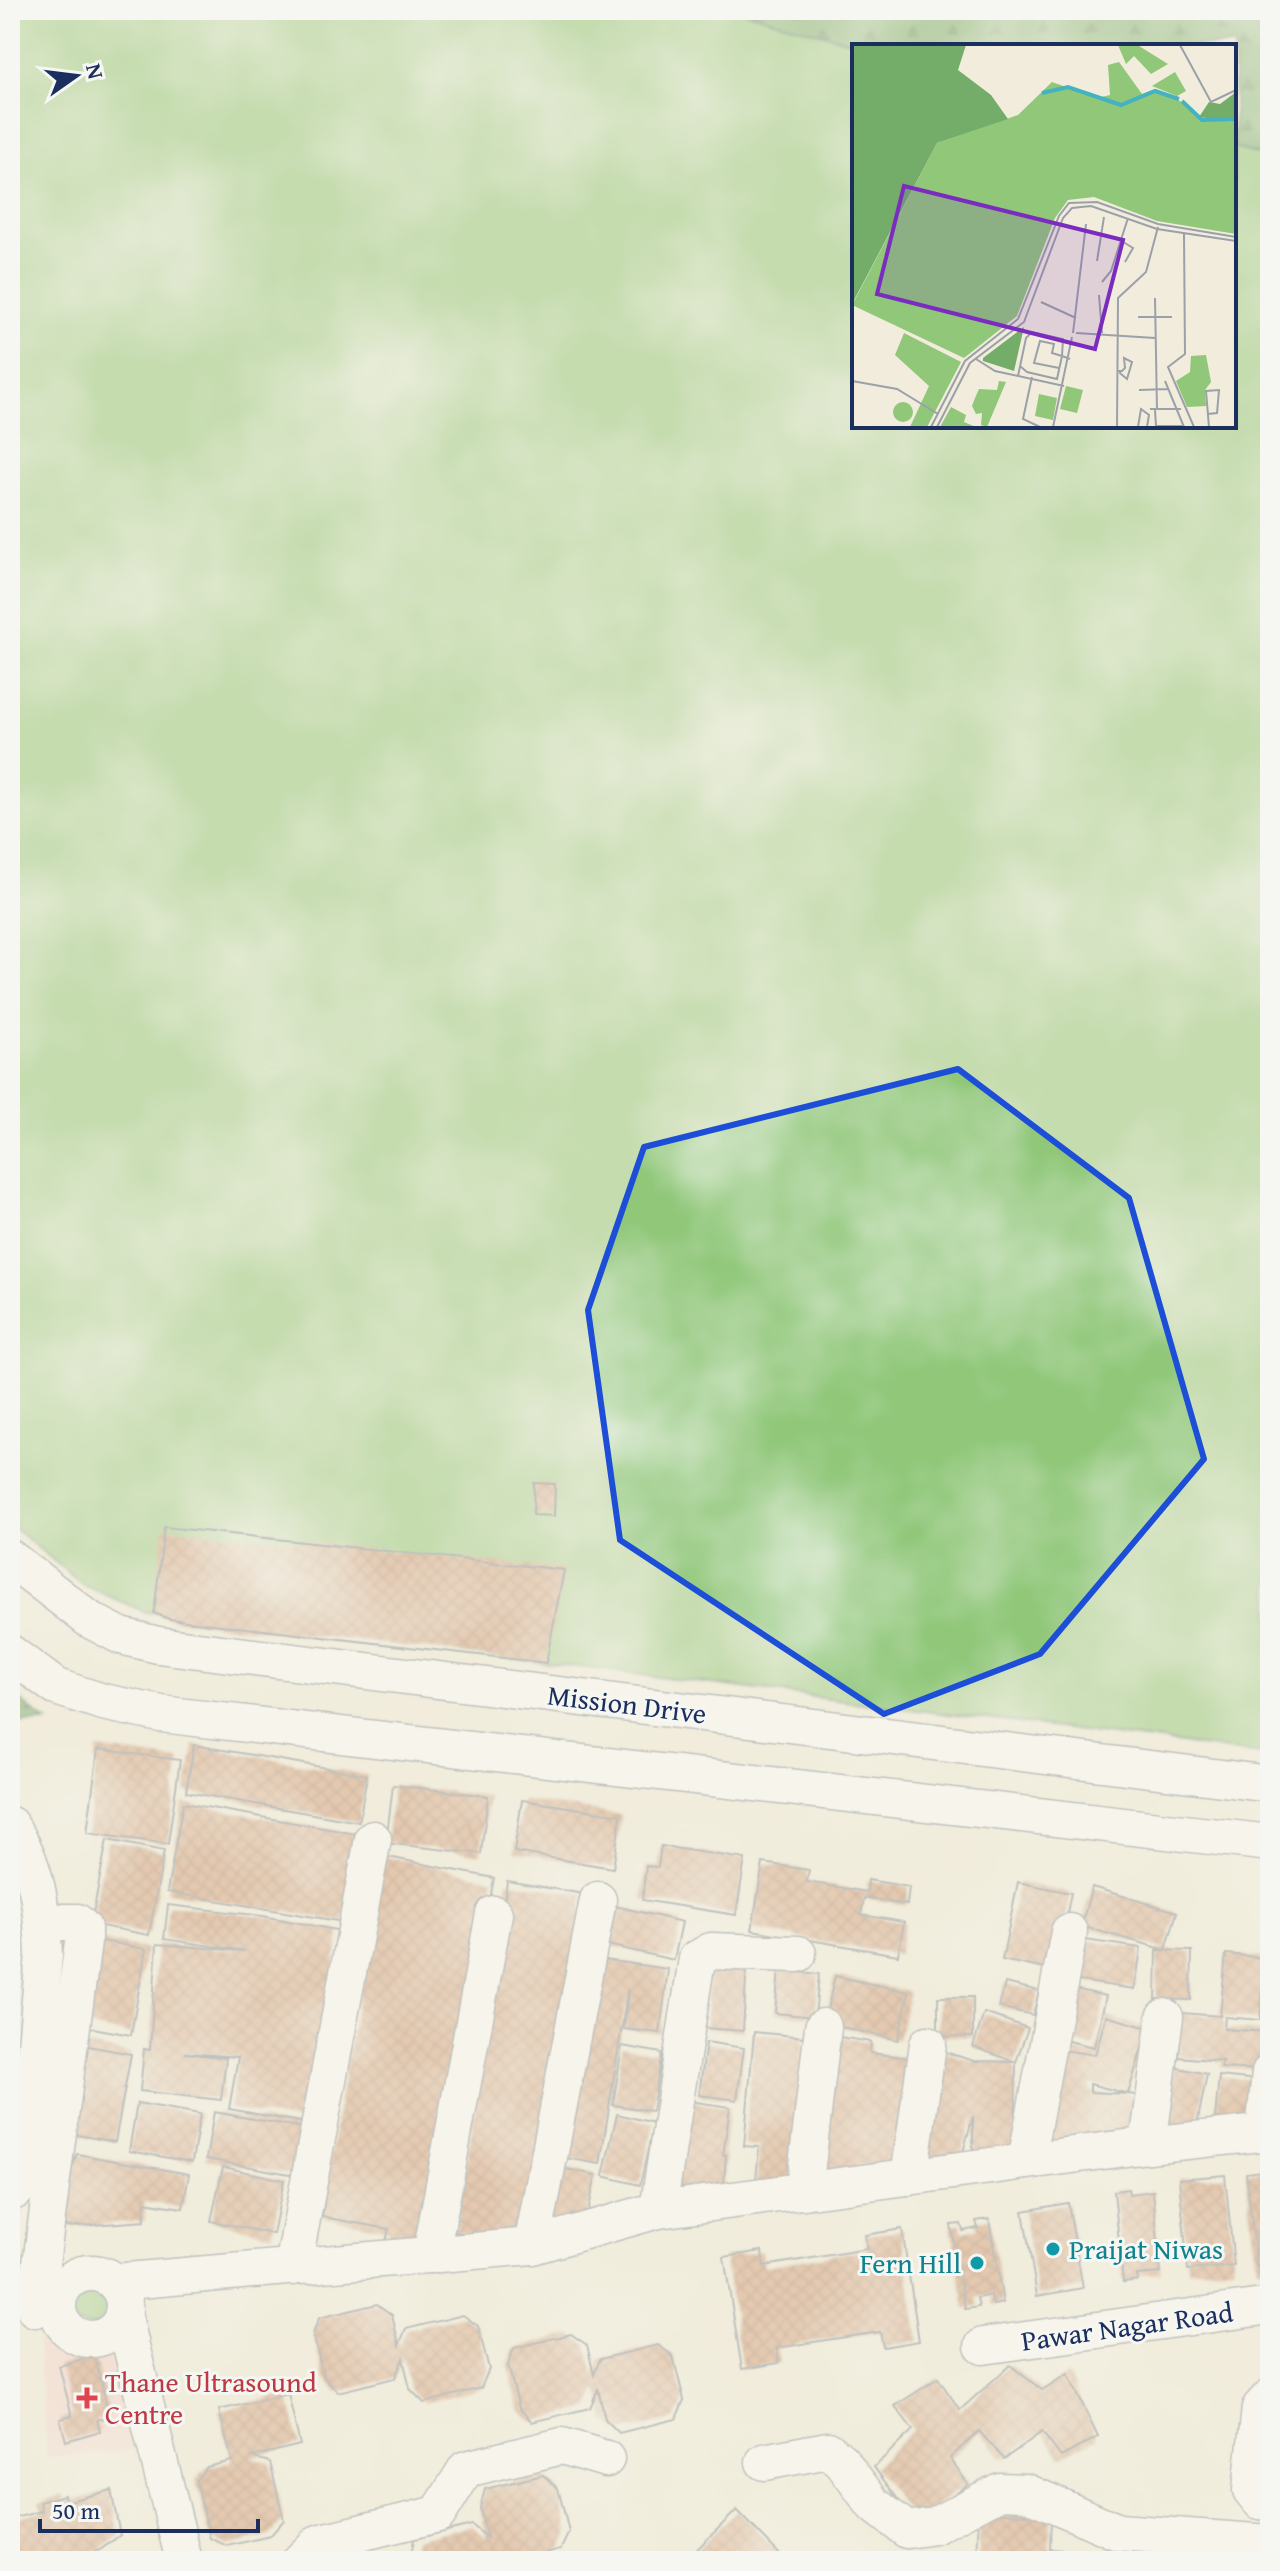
<svg xmlns="http://www.w3.org/2000/svg" width="1280" height="2571" font-family="'Gentium Book Plus',serif">
	<style>
		.built { fill: #f7d0cc }
		.green { fill: #90c779; stroke: #567b6c; stroke-width: 2 }
		.forest { fill: url(#forest-firs); stroke: #486e64; stroke-width: 2 }
		.building { fill: url(#building-cross-hatch); fill-rule: evenodd }
		.lines { fill: none; stroke-linecap: round; stroke-linejoin: round }
		.minor-casing { stroke: #868e9c; stroke-width: 39 }
		.minor { stroke: #fff; stroke-width: 36 }
		.marked { fill: none; stroke: #1d4ed8; stroke-width: 6; stroke-linejoin: round }
		.culture-dot { fill: #0f9aa8; stroke: #f6f6f2; stroke-width: 3 }
		.health-dot { fill: #e0444e; stroke: #f6f6f2; stroke-width: 3 }
		.labels { text-anchor: middle; stroke-width: 6; stroke-linejoin: round; paint-order: stroke }
		.street-label { font-size: 28px; fill: #1b2f5e; stroke: #f6f6f2 }
		.culture-label { font-size: 28px; fill: #0d838f; stroke: #f6f6f2; text-anchor: start }
		.health-label { font-size: 28px; fill: #be3a42; stroke: #f6f6f2; text-anchor: start }
		.inset-river { fill: none; stroke: #44b2c0; stroke-width: 4 }
		.inset-road { fill: none; stroke: #9ba0a9; stroke-width: 2 }
		.view { fill: #7b2cbf; fill-opacity: 0.15; stroke: #7b2cbf; stroke-width: 4 }
		.inset-edge { fill: none; stroke: #1b2f5e; stroke-width: 4 }
	</style>
	<defs>
		<pattern id="forest-firs" width="22" height="20" patternUnits="userSpaceOnUse" patternTransform="scale(2)"><rect width="22" height="20" fill="#74ac69"/><path d="M5 1l3.5 6h-7zM16 11l3.5 6h-7z" fill="#5e8c5a"/></pattern>
		<pattern id="building-cross-hatch" width="8" height="8" patternUnits="userSpaceOnUse" patternTransform="scale(2)"><rect width="8" height="8" fill="#d69d7b"/><path d="M0 0l8 8M0 8l8-8" fill="none" stroke="#ad8068"/></pattern>
	</defs>
	<rect width="100%" height="100%" fill="#f6f6f2"/>
	<filter id="ink" filterUnits="userSpaceOnUse"><feTurbulence type="fractalNoise" baseFrequency=".0125" numOctaves="2"/><feDisplacementMap in="SourceGraphic" scale="16" xChannelSelector="R" yChannelSelector="G"/><feConvolveMatrix kernelMatrix="1 2 1 2 8 2 1 2 1" color-interpolation-filters="sRGB"/></filter>
	<filter id="wash" filterUnits="userSpaceOnUse"><feTurbulence type="fractalNoise" baseFrequency=".006" numOctaves="4" result="noise"/><feDisplacementMap in="SourceGraphic" scale="32" xChannelSelector="R" yChannelSelector="G"/><feGaussianBlur stdDeviation="1.8" result="paint"/><feColorMatrix in="noise" values="0 0 0 0 0 0 0 0 0 0 0 0 0 0 0 0 0 1.4 0 .05"/><feComposite in="paint" operator="in"/></filter>
	<g filter="url(#wash)">
		<rect width="100%" height="100%" fill="#f1ecdb"/>
		<!-- built -->
		<polygon class="built" points="37,2333 57,2334 84,2345 118,2347 144,2449 47,2457"/>
		<!-- green -->
		<g class="green">
			<polygon points="10,10 738,10 867,46 854,46 854,426 1234,426 1234,148 1270,158 1270,1755 145,1612 83,1585 10,1525"/>
			<circle cx="90" cy="2305" r="22"/>
		</g>
		<!-- forest -->
		<g class="forest">
			<polygon points="738,10 1270,10 1270,158 1234,148 1234,46 867,46"/>
			<polygon points="10,1692 47,1722 10,1723"/>
		</g>
		<g id="blocks">
			<!-- building -->
			<g class="building">
				<polygon points="534,1483 555,1484 554,1516 533,1515"/>
				<polygon points="164,1527 564,1570 546,1663 169,1619 154,1613"/>
				<polygon points="194,1745 367,1775 359,1822 186,1792"/>
				<polygon points="98,1749 180,1760 168,1844 87,1833"/>
				<polygon points="393,1785 488,1796 481,1854 386,1843"/>
				<polygon points="522,1800 621,1815 613,1868 514,1852"/>
				<polygon points="183,1803 357,1834 344,1922 167,1892"/>
				<polygon points="107,1840 164,1851 149,1935 91,1924"/>
				<polygon points="661,1846 745,1859 736,1915 642,1900 646,1866 658,1867"/>
				<polygon points="383,1856 494,1878 427,2239 386,2241 389,2229 322,2217 337,2112"/>
				<polygon points="763,1863 809,1870 807,1882 867,1892 868,1880 909,1887 907,1905 864,1898 861,1915 904,1922 898,1955 752,1930"/>
				<polygon points="507,1881 584,1894 529,2243 455,2232 487,2034"/>
				<polygon points="1018,1882 1071,1893 1055,1971 1002,1960"/>
				<polygon points="1092,1887 1177,1912 1166,1950 1081,1926"/>
				<polygon points="603,1903 682,1922 674,1960 594,1942"/>
				<polygon points="168,1905 263,1916 341,1931 306,2123 229,2109 238,2057 185,2053 226,2058 221,2100 140,2091 144,2049 150,2050 157,1944 245,1951 164,1939"/>
				<polygon points="1078,1939 1141,1948 1135,1989 1072,1980"/>
				<polygon points="97,1940 146,1949 131,2035 82,2026"/>
				<polygon points="1157,1950 1192,1951 1191,2000 1156,1999"/>
				<polygon points="1226,1954 1266,1958 1260,2020 1225,2017 1224,2029 1267,2032 1264,2070 1221,2068 1222,2061 1179,2057 1182,2013 1220,2016"/>
				<polygon points="592,1958 668,1969 660,2033 624,2029 628,1989 600,2164 560,2157"/>
				<polygon points="710,1960 747,1962 743,2031 705,2028"/>
				<polygon points="779,1970 819,1974 815,2017 775,2013"/>
				<polygon points="835,1976 909,1992 898,2040 824,2023"/>
				<polygon points="1005,1983 1039,1991 1033,2015 999,2007"/>
				<polygon points="1070,1988 1106,1996 1094,2047 1059,2039"/>
				<polygon points="938,1997 973,1997 973,2037 938,2036"/>
				<polygon points="984,2013 1028,2028 1016,2062 1015,2161 973,2161 973,2116 958,2170 916,2158 945,2052 974,2061 1016,2062 973,2047"/>
				<path d="M1106,2016L1148,2028L1128,2094L1142,2096L1130,2145L1040,2149L1056,2049L1095,2055ZM1090,2084L1128,2094L1090,2092Z"/>
				<polygon points="10,2020 12,2020 17,2111 10,2112"/>
				<polygon points="754,2032 804,2037 792,2190 755,2191 759,2147 744,2146"/>
				<polygon points="833,2036 871,2042 870,2053 920,2059 901,2171 856,2165 857,2180 818,2179"/>
				<polygon points="706,2042 744,2048 737,2100 699,2095"/>
				<polygon points="83,2045 131,2054 115,2142 67,2133"/>
				<polygon points="622,2046 662,2053 652,2111 613,2105"/>
				<polygon points="1174,2067 1207,2074 1195,2135 1161,2127"/>
				<polygon points="1219,2076 1257,2080 1252,2122 1215,2118"/>
				<polygon points="689,2101 730,2107 723,2155 726,2155 723,2197 673,2192"/>
				<polygon points="137,2103 200,2114 192,2162 129,2151"/>
				<polygon points="214,2112 309,2129 301,2176 206,2159"/>
				<polygon points="617,2114 654,2123 640,2185 603,2176"/>
				<polygon points="77,2154 189,2174 183,2208 144,2202 145,2221 66,2227 63,2192"/>
				<polygon points="223,2167 284,2180 273,2234 211,2221"/>
				<polygon points="556,2167 596,2175 585,2226 546,2218"/>
				<polygon points="1270,2170 1270,2266 1257,2267 1246,2173"/>
				<polygon points="1225,2175 1234,2266 1188,2270 1179,2179"/>
				<polygon points="1128,2189 1129,2194 1153,2191 1161,2273 1137,2275 1138,2280 1123,2282 1114,2191"/>
				<polygon points="1068,2203 1083,2288 1037,2296 1023,2211"/>
				<polygon points="989,2219 1003,2303 993,2305 991,2295 977,2298 979,2307 965,2309 951,2225 961,2224 963,2231 978,2228 976,2221"/>
				<polygon points="902,2229 919,2341 883,2347 880,2332 826,2340 777,2348 779,2363 742,2369 724,2257 762,2251 764,2266 867,2249 865,2235"/>
				<polygon points="377,2304 392,2315 399,2345 406,2329 463,2315 478,2326 489,2369 481,2388 424,2403 410,2389 403,2358 395,2378 338,2392 324,2378 313,2334 319,2318"/>
				<polygon points="571,2334 587,2345 594,2375 600,2359 658,2345 673,2356 684,2400 676,2419 619,2433 605,2419 598,2389 590,2408 532,2422 519,2408 508,2365 514,2348"/>
				<polygon points="94,2356 110,2417 97,2420 100,2431 66,2441 60,2419 72,2416 59,2366"/>
				<polygon points="1010,2365 1042,2390 1068,2374 1098,2437 1061,2457 1042,2432 1004,2459 979,2431 950,2458 968,2484 915,2522 874,2467 913,2430 895,2406 938,2378 960,2410"/>
				<polygon points="288,2394 300,2445 251,2457 270,2462 284,2520 270,2536 227,2546 210,2538 196,2480 207,2467 232,2461 219,2410"/>
				<polygon points="543,2475 558,2488 569,2532 561,2549 512,2561 501,2561 491,2552 493,2561 410,2561 414,2539 472,2525 487,2538 480,2508 485,2489"/>
				<polygon points="111,2490 120,2535 100,2550 61,2561 12,2561 10,2519 42,2511 40,2502 64,2495 66,2502"/>
				<polygon points="737,2510 786,2561 685,2561"/>
				<polygon points="979,2512 1051,2515 1050,2549 1083,2551 1082,2561 977,2561"/>
				<polygon points="378,2556 384,2561 361,2561 360,2560"/>
			</g>
		</g>
	</g>
	<g filter="url(#ink)">
		<use href="#blocks" fill-opacity="0" stroke="#868e9c" stroke-width="2"/>
		<g class="lines">
			<!-- minor casing -->
			<g class="minor-casing">
				<g id="minor">
					<polyline points="10,1558 90,1620 121,1636 158,1645 1270,1784"/>
					<polyline points="10,1653 56,1687 103,1702 161,1714 1270,1843"/>
					<path d="M10,1825C37,1864 42,1907 44,1954L25,2171C23,2182 21,2190 10,2193"/>
					<polyline points="1264,2133 1270,2072"/>
					<polyline points="1148,2145 1165,2017"/>
					<polyline points="1026,2161 1069,1932"/>
					<polyline points="909,2177 928,2044"/>
					<polyline points="804,2191 823,2027"/>
					<polyline points="658,2210 697,1959 711,1951 798,1954"/>
					<polyline points="532,2246 598,1900"/>
					<polyline points="431,2255 494,1914"/>
					<polyline points="293,2267 373,1839"/>
					<circle cx="91" cy="2306" r="33"/>
					<polyline points="115,2282 532,2246 658,2210 1148,2145 1270,2132"/>
					<polyline points="35,2309 83,1942 83,1928 77,1922 43,1922"/>
					<polyline points="123,2313 184,2561"/>
					<polyline points="983,2346 1270,2306"/>
					<polyline points="1270,2397 1260,2408 1251,2490 1260,2501 1270,2502"/>
					<polyline points="764,2462 828,2450 842,2462 873,2504 907,2530 934,2526 1000,2491 1026,2492 1118,2532 1270,2543"/>
					<polyline points="300,2561 318,2543 438,2514 466,2469 562,2446 606,2459"/>
				</g>
			</g>
			<!-- minor -->
			<use href="#minor" class="minor"/>
		</g>
	</g>
	<!-- marked area -->
	<path d="M0 0H1280V2571H0ZM958,1069L1129,1198L1204,1459L1040,1654L884,1714L620,1540L588,1310L644,1147Z" fill="#f1ecdb" fill-opacity=".55" fill-rule="evenodd"/>
	<path class="marked" d="M958,1069L1129,1198L1204,1459L1040,1654L884,1714L620,1540L588,1310L644,1147Z"/>
	<!-- markers -->
	<g class="culture-dot">
		<circle cx="1053" cy="2249" r="8"/>
		<circle cx="977" cy="2263" r="8"/>
	</g>
	<path class="health-dot" d="M83 2386h8v8h8v8h-8v8h-8v-8h-8v-8h8z"/>
	<g class="labels">
		<!-- street labels -->
		<g class="street-label">
			<text transform="translate(627 1704) rotate(7)" y="10">Mission Drive</text>
			<text transform="translate(1127 2326) rotate(-8)" y="10">Pawar Nagar Road</text>
		</g>
		<!-- culture labels -->
		<g class="culture-label">
			<text x="1069" y="2259">Praijat Niwas</text>
			<text x="961" y="2273" text-anchor="end">Fern Hill</text>
		</g>
		<!-- health labels -->
		<g class="health-label">
			<text x="105" y="2392">Thane Ultrasound<tspan x="105" dy="32">Centre</tspan></text>
		</g>
	</g>
	<!-- overview -->
	<g transform="translate(852 44)">
		<rect width="384" height="384" fill="#f1ecdb"/>
		<path d="M266,1L287,2L316,20L299,30L282,12L274,20ZM267,18L290,50L302,46L328,57L347,73L384,78V190L305,177L242,153L216,156L203,174L165,272L112,314L0,261L85,99L166,71L200,38L245,54L258,51L256,21ZM323,28L334,47L325,52L300,42ZM52,289L109,318L75,383H58L77,342L43,311ZM354,311L359,338L353,346L354,362L335,363L324,337L338,328L339,312ZM147,337L154,338L135,383L129,381L130,369L124,370L120,362L123,354L127,345L145,346ZM214,342L231,346L225,369L208,365ZM187,350L205,354L201,376L183,372ZM41 368a10 10 0 1 1 20 0a10 10 0 1 1-20 0ZM99,363L114,371L112,378L124,383H88Z" fill="#90c779"/>
		<path d="M0,1H114L106,26L139,51L156,75L85,99L0,260ZM384,48V78L347,73L357,58L368,60ZM172,283L162,327L131,317V314Z" fill="#74ac69"/>
		<path class="inset-river" d="M190,49L216,43L269,61L303,47L327,55M330,57L350,76L384,75"/>
		<path class="inset-road" d="M328,1L359,58L384,46M332,190L333,310L316,323L342,383M268,196L281,204L273,218M245,217L252,173M250,238L259,227L276,174M247,251L250,289M303,254L305,366M189,258L224,274M286,273H320M221,289L234,180M224,289L303,294M124,315L143,327L212,342M168,322L175,328L205,335L210,312L200,309L202,300L188,297L182,319L207,324M265,327H270L273,324L272,314L280,318L275,335L269,330L268,329V326M166,332L174,294L180,288L211,295L210,312L218,315M180,333L171,375L188,383M0,337L45,345L86,370M313,337L332,383M287,346L317,345M298,365H329M303,366L304,382H331M356,370L365,369L367,346L354,347L357,383M79,383L113,317L166,275L207,172L217,159L245,158L306,180L384,193M85,383L118,319L172,278L211,174L220,164L239,162L305,185L384,197M201,383L220,293M265,383L266,254L294,228L306,183M286,383L289,365L297,371L295,383"/>
		<path class="view" d="M52,142L271,196L243,305L25,250Z"/>
		<rect width="384" height="384" class="inset-edge"/>
	</g>
	<!-- margin -->
	<rect width="1280" height="2571" fill="none" stroke="#f6f6f2" stroke-width="40"/>
	<!-- north arrow -->
	<g transform="translate(76 76) rotate(76)" stroke="#f6f6f2" stroke-width="6" paint-order="stroke">
	<path d="M0-6L14 30L0 20L-14 30Z" fill="#1b2f5e"/>
	<text y="-12" font-size="22" font-weight="bold" text-anchor="middle" fill="#1b2f5e">N</text>
	</g>
	<!-- scale -->
	<path d="M40 2519v12h218v-12" fill="none" stroke="#1b2f5e" stroke-width="4"/>
	<text x="52" y="2519" font-size="24" fill="#1b2f5e" stroke="#f6f6f2" stroke-width="6" paint-order="stroke">50 m</text>
</svg>
